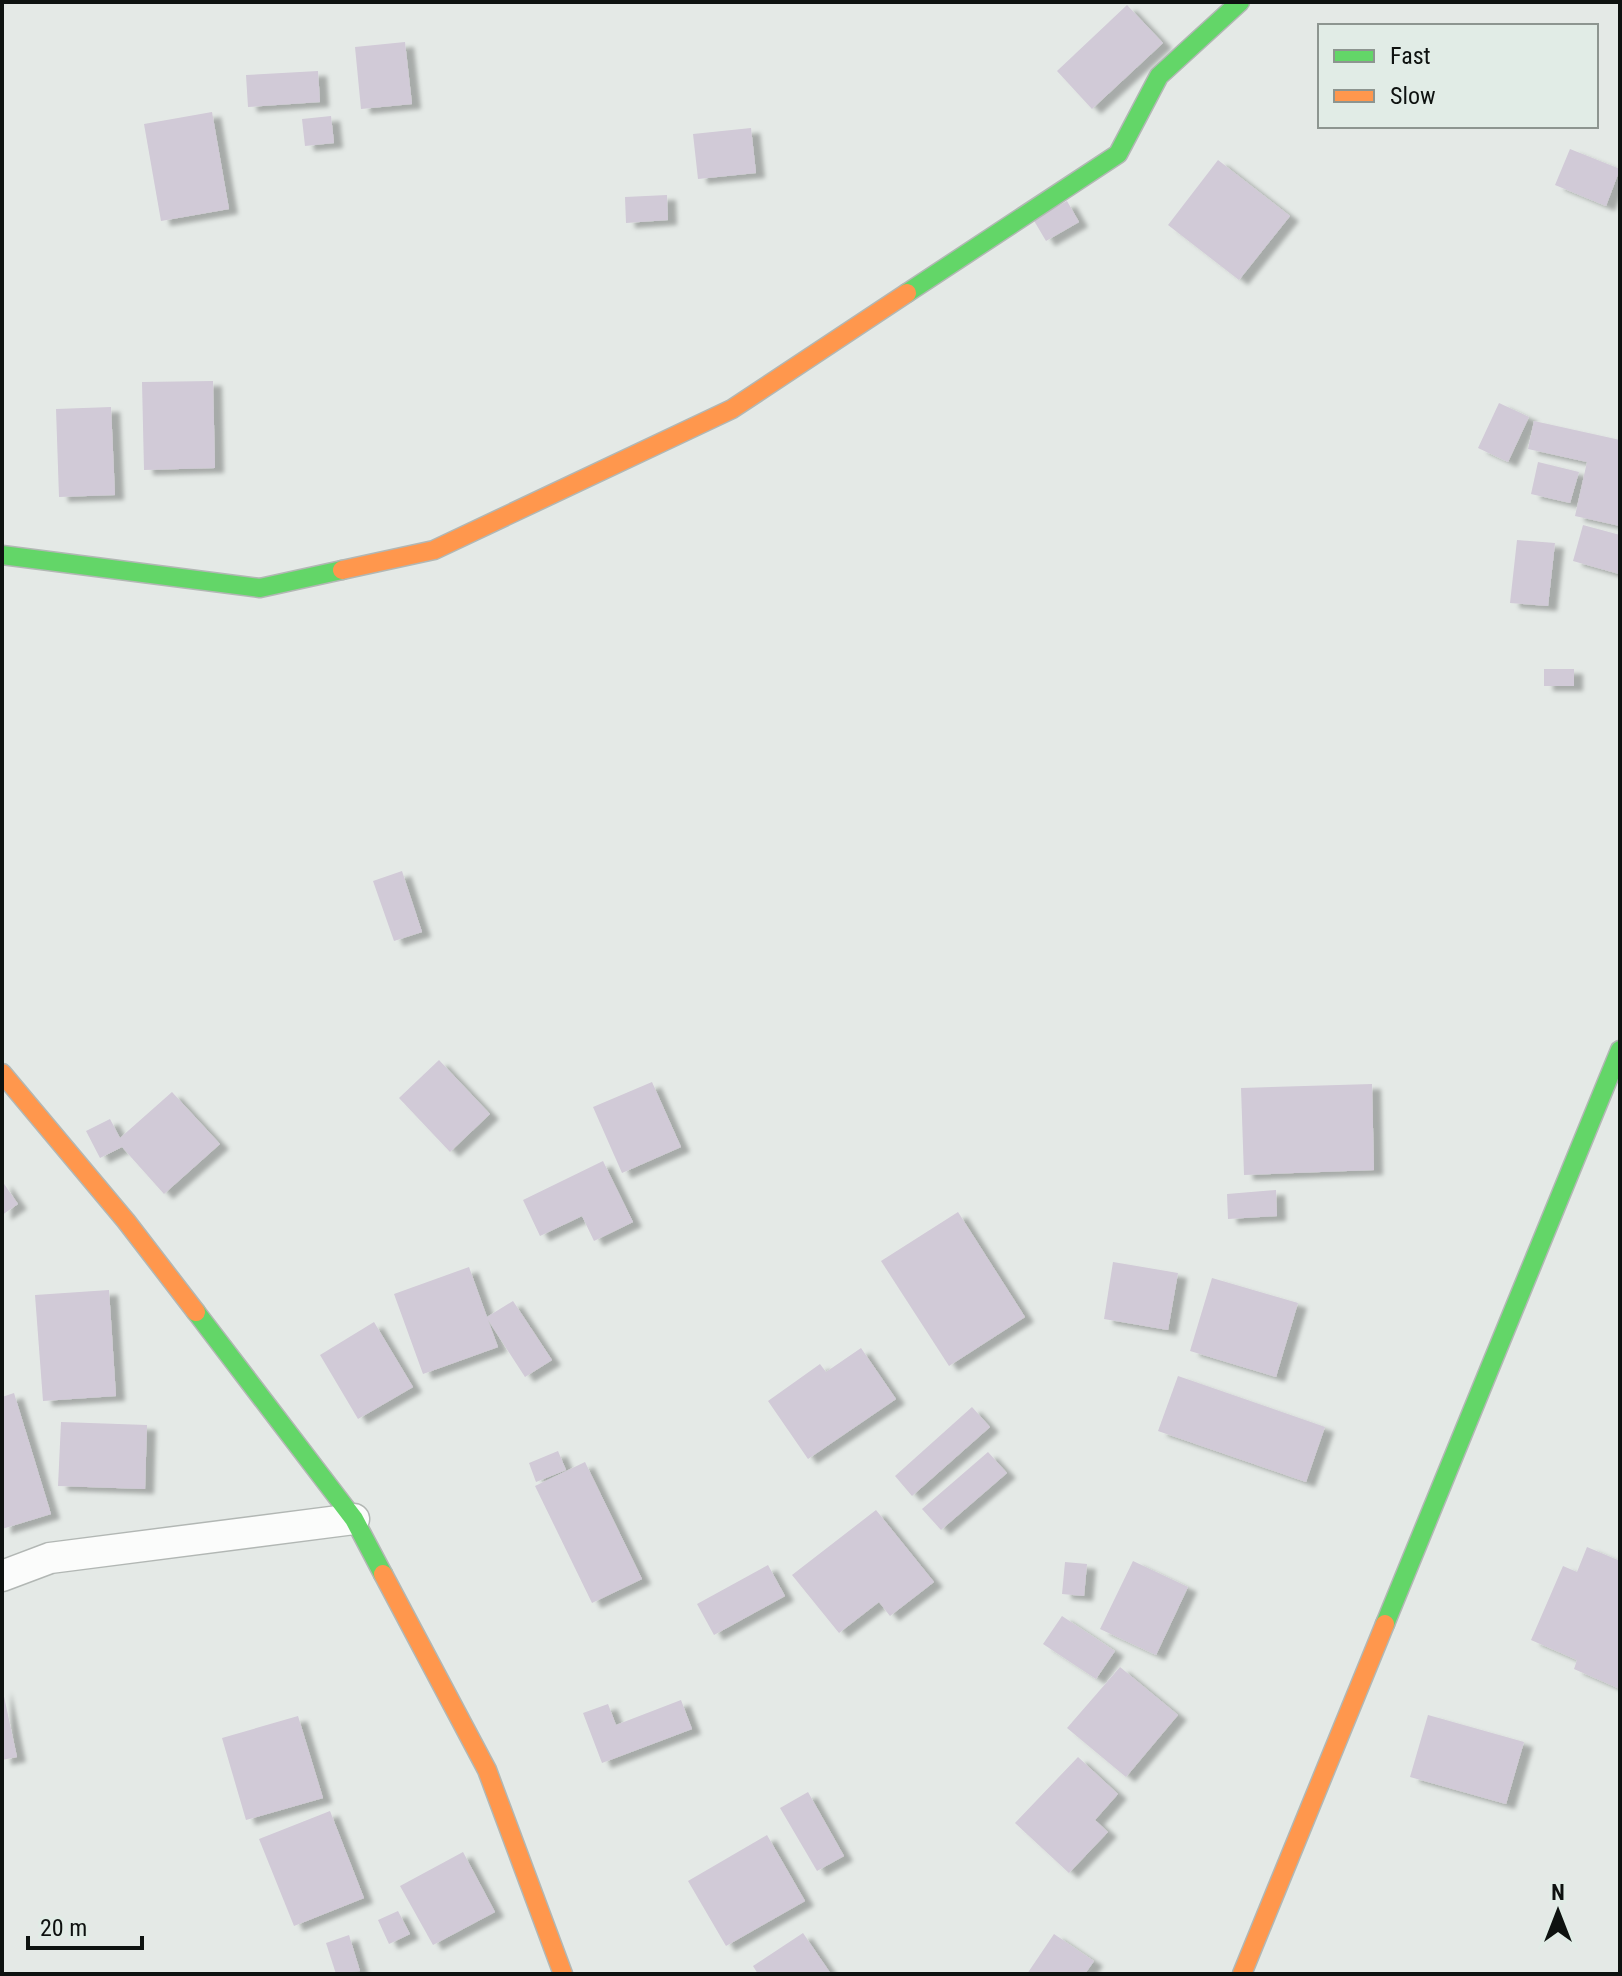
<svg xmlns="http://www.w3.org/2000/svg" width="1622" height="1976" font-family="'Roboto Condensed',sans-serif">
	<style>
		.building { fill: #d1cad7; filter: url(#shadow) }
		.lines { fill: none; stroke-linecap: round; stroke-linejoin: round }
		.street-casing { stroke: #b2b7b4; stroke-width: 33 }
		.fast-casing { stroke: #b2b7b4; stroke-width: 21 }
		.slow-casing { stroke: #b2b7b4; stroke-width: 21 }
		.street { stroke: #fbfcfb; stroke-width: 30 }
		.fast { stroke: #63d668; stroke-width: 18 }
		.slow { stroke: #ff974d; stroke-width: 18 }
	</style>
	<defs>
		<filter id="shadow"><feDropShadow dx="9" dy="5" stdDeviation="2" flood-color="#0004"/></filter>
	</defs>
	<rect width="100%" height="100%" fill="#e4e9e6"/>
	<!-- building -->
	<g class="building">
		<polygon points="1127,5 1163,43 1092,109 1057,71"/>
		<polygon points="405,42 412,104 361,109 355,47"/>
		<polygon points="318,71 320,102 248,107 246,75"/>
		<polygon points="212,112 229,209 161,221 144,124"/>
		<polygon points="331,116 334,143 305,146 302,119"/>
		<polygon points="751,128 756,173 698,179 693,134"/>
		<polygon points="1570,149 1620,169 1606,206 1555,185"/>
		<polygon points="1218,160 1290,216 1239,280 1168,225"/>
		<polygon points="667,195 668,220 626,223 625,197"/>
		<polygon points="1067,201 1079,222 1046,241 1033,219"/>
		<polygon points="213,381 215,468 144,470 142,382"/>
		<polygon points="1499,403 1529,417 1508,462 1478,448"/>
		<polygon points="111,407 115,495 59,497 56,409"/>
		<polygon points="1534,421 1620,440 1620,526 1575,516 1587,462 1528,449"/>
		<polygon points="1538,462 1579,472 1570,503 1531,494"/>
		<polygon points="1583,525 1620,535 1619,574 1573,561"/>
		<polygon points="1517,540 1555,543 1548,606 1510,603"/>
		<rect x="1544" y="669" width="30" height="17"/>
		<polygon points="402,871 422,932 394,941 373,881"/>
		<polygon points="439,1060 490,1114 450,1152 399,1098"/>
		<polygon points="652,1082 681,1147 622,1173 593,1107"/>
		<polygon points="1372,1084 1374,1170 1244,1175 1241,1088"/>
		<polygon points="172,1092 220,1144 164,1194 122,1147 100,1158 86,1131 110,1119 120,1138"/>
		<polygon points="603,1161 633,1222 594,1241 582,1216 540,1236 523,1200"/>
		<polygon points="2,1181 18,1204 2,1215"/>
		<polygon points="1276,1190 1277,1216 1228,1219 1227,1194"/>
		<polygon points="958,1212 1025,1317 949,1366 881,1261"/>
		<polygon points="1113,1262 1178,1273 1168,1330 1104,1319"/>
		<polygon points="469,1267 487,1317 513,1301 552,1360 525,1377 488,1320 498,1347 423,1374 394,1294"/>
		<polygon points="1212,1278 1298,1303 1276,1377 1190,1351"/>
		<polygon points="109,1290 116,1396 43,1401 35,1295"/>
		<polygon points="374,1322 413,1387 358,1419 320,1355"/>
		<polygon points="861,1348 896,1399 808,1459 768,1401 820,1364 826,1372"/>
		<polygon points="1178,1376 1325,1427 1306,1482 1158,1431"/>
		<polygon points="14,1393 51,1514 2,1529 2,1397"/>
		<polygon points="972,1407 990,1427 912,1496 895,1476"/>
		<polygon points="61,1422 147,1425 145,1489 58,1486"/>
		<polygon points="558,1451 566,1470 536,1482 529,1463"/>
		<polygon points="988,1452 1007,1473 941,1530 922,1509"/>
		<polygon points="585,1462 642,1579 592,1603 535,1486"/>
		<polygon points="876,1510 934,1582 890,1616 879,1602 839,1633 792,1575"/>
		<polygon points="1587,1547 1620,1561 1620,1689 1574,1669 1577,1660 1531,1640 1563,1566 1577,1572"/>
		<polygon points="1133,1561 1188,1587 1156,1655 1100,1629"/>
		<polygon points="1065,1562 1087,1564 1084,1596 1062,1594"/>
		<polygon points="768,1565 785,1596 714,1635 697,1604"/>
		<polygon points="1062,1616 1115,1651 1096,1679 1043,1644"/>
		<polygon points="1120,1667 1178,1715 1126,1777 1067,1728"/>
		<polygon points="2,1687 17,1757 2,1760"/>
		<polygon points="681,1700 692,1729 602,1763 583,1713 608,1704 616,1725"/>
		<polygon points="1428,1715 1524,1742 1506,1804 1410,1777"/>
		<polygon points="298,1716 323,1798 246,1820 222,1738"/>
		<polygon points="1078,1757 1118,1794 1095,1820 1108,1832 1069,1873 1015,1823"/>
		<polygon points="808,1792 844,1856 817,1871 780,1808"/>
		<polygon points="330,1811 364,1898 294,1926 259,1839"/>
		<polygon points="767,1835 805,1901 726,1946 688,1881"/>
		<polygon points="463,1852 495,1912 433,1945 400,1886"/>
		<polygon points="398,1911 410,1934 389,1944 378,1920"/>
		<polygon points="803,1933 831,1974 758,1974 753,1966"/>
		<polygon points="1054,1934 1094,1961 1085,1974 1027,1974"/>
		<polygon points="349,1935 360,1971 336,1974 326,1943"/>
	</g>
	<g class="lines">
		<!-- street casing -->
		<g class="street-casing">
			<polyline id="street" points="2,1576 50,1558 354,1519"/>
		</g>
		<!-- fast casing -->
		<g class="fast-casing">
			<g id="fast">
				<polyline points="907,293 1118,154 1159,76 1240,2"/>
				<polyline points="2,555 260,588 342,570"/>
				<polyline points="196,1312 354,1519 383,1574"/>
				<polyline points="1385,1624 1620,1050"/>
			</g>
		</g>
		<!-- slow casing -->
		<g class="slow-casing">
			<g id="slow">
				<polyline points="342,570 434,550 732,409 907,293"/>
				<polyline points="2,1073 126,1221 196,1312"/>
				<polyline points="383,1574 487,1770 563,1974"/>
				<polyline points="1242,1974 1385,1624"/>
			</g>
		</g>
		<!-- street -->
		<use href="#street" class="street"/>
		<!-- fast -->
		<use href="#fast" class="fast"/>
		<!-- slow -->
		<use href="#slow" class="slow"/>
	</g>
	<!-- border -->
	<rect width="1622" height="1976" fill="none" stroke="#0e1210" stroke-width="8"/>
	<!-- legend -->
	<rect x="1318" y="24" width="280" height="104" fill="#e1ece6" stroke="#8d9590" stroke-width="2"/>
	<rect x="1334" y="50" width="40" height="12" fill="#63d668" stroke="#8d9590" stroke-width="2"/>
	<text x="1390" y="64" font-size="24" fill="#0e1210">Fast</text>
	<rect x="1334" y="90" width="40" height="12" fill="#ff974d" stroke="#8d9590" stroke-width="2"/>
	<text x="1390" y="104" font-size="24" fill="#0e1210">Slow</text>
	<!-- north arrow -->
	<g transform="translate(1558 1912)" stroke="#e1ece6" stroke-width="6" paint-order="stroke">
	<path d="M0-6L14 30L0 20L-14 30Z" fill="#0e1210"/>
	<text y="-12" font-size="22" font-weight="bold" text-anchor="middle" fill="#0e1210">N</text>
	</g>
	<!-- scale -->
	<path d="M28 1936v12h114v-12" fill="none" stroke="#0e1210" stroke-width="4"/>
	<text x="40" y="1936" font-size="24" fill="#0e1210" stroke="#e1ece6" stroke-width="6" paint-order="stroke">20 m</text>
</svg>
